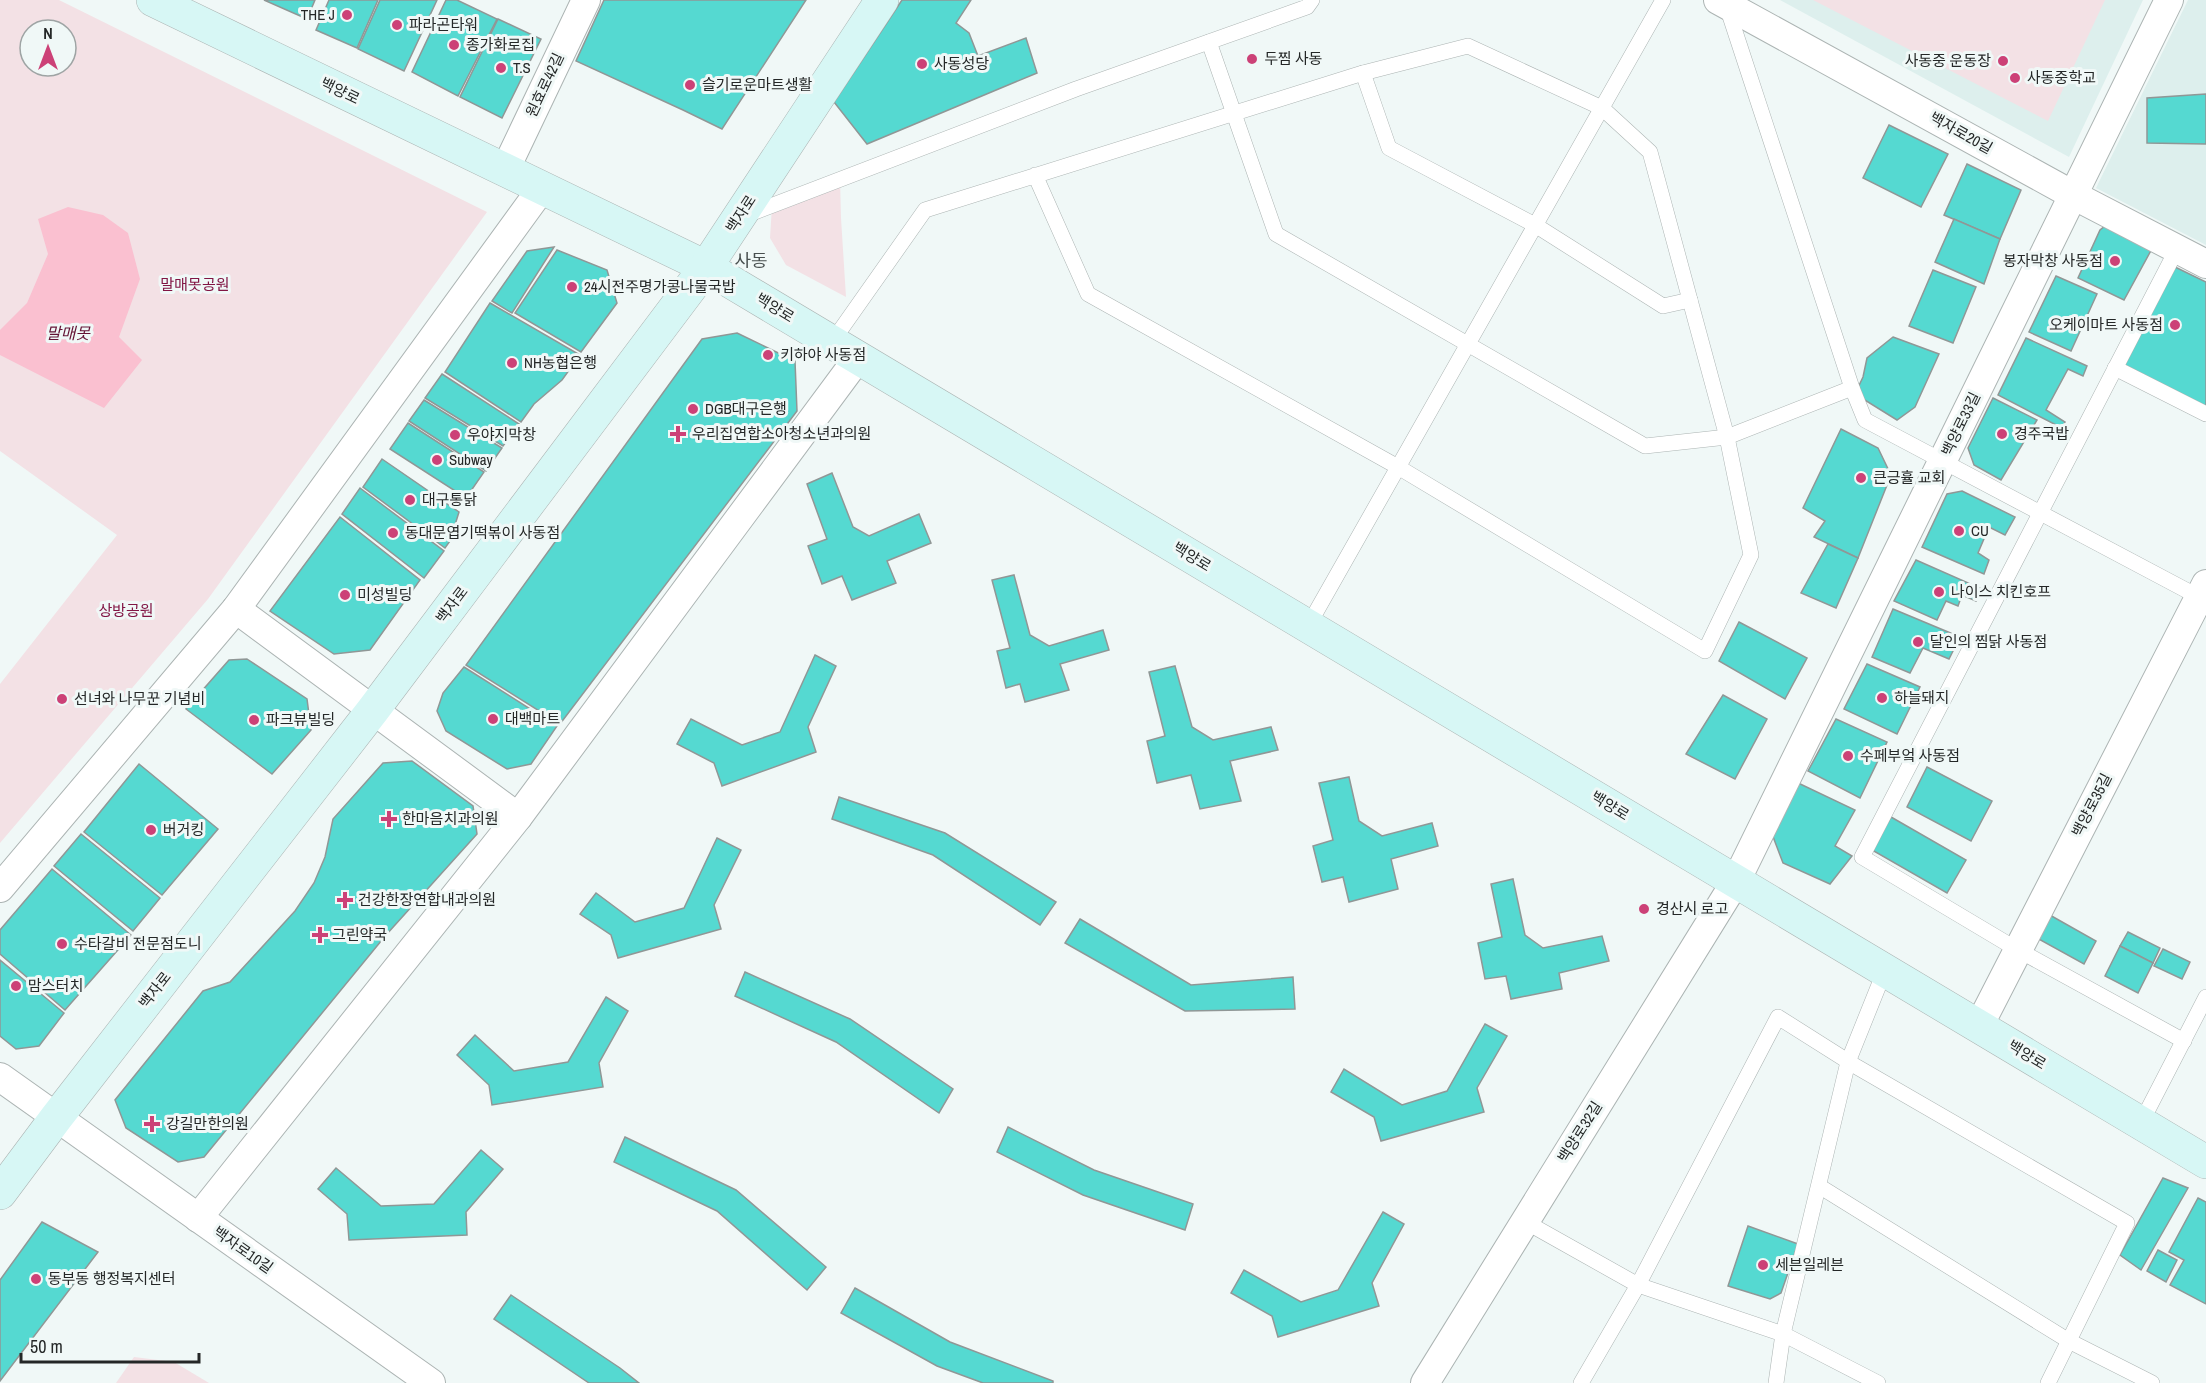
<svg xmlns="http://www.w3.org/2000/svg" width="2206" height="1383" font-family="'Archivo Narrow','Noto Sans KR',sans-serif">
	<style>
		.built { fill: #ddefed }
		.green { fill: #f3e1e5; fill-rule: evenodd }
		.water { fill: #fac0d0 }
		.building { fill: #55d9d1; stroke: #909796; stroke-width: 1.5 }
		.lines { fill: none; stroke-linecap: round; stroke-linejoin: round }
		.lane-casing { stroke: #acb4b3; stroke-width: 16 }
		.street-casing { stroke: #acb4b3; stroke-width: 30 }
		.secondary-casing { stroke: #acb4b3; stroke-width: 34 }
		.lane { stroke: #fff; stroke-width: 15 }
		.street { stroke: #fff; stroke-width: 28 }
		.secondary { stroke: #d7f7f5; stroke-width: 33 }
		.poi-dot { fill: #cc4177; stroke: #f0f8f7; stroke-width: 2 }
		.labels { text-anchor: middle; stroke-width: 6; stroke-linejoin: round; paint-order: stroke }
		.poi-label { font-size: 15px; fill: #242727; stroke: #f0f8f7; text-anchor: start }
		.street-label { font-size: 15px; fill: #242727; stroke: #f0f8f7 }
		.park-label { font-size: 15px; fill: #811544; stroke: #f0f8f7 }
		.water-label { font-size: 16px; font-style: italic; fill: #631234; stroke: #f0f8f7 }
		.quarter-label { font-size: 18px; fill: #484f4f; stroke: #f0f8f7 }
	</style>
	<rect width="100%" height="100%" fill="#f0f8f7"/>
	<!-- built -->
	<g class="built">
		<polygon points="1780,0 2143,0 2069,157"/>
		<polygon points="2188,0 2206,0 2206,245 2096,188"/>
	</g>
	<!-- green -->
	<g class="green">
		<path d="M0,0H59L487,212L208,599L0,843V684L117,535L0,451ZM30,30H66V66H30Z"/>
		<polygon points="1813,0 2105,0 2048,121"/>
		<polygon points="840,179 841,218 846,297 786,265 770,238 772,206"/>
		<polygon points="134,1357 174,1362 209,1383 116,1383"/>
	</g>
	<!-- water -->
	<polygon class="water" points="68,207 103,215 128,233 140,279 119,337 142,360 104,408 0,355 0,330 27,303 48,254 38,219"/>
	<!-- building -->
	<g class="building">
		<polygon points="264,0 315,0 307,19"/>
		<polygon points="329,0 378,0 357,48 316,30"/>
		<polygon points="380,0 437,0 404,71 358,49"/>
		<polygon points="446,0 457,0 497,19 458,96 412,72"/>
		<polygon points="604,0 806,0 722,129 683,110 576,61"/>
		<polygon points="902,0 971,0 956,23 969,33 978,56 1026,38 1037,73 867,144 834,102"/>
		<polygon points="498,19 541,39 502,118 460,97"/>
		<polygon points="2206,94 2206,144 2147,143 2147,98"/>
		<polygon points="1889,125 1948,154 1921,207 1863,178"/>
		<polygon points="1967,164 2021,190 2000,239 1944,215"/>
		<polygon points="2116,217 2154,245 2124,300 2078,278 2100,230"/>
		<polygon points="1954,219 2000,239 1984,284 1935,262"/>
		<polygon points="554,247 512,313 492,301 527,251"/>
		<polygon points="557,250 607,270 617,303 581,352 515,313"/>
		<polygon points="2173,266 2206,282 2206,409 2122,367"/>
		<polygon points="1933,270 1976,287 1953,343 1909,326"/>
		<polygon points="2056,276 2097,294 2071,351 2029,332"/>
		<polygon points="490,303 580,355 562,380 534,404 521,422 445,372"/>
		<polygon points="737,333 795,361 797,411 560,724 466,665 702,339"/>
		<polygon points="1893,337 1939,354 1915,407 1897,420 1855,394 1863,377 1867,358"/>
		<polygon points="2026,338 2087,366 2083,376 2068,369 2046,410 2065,422 2062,428 1998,395"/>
		<polygon points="442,374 519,424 503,446 425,398"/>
		<polygon points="1993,398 2037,420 2001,480 1974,465 1968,448"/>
		<polygon points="424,400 502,448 486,471 409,421"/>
		<polygon points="408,423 484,472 466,498 390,449"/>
		<polygon points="1841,429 1878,448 1891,475 1858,558 1814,537 1825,521 1803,508"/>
		<polygon points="382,459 459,512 450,541 445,548 363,487"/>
		<polygon points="832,473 853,527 869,536 919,514 931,543 887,561 896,583 852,600 842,576 822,584 808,546 827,539 807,484"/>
		<polygon points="360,488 444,551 424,578 342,514"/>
		<polygon points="1962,491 2015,517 2005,535 1989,527 1978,553 1989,560 1984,574 1922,547 1947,494"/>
		<polygon points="340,517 420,580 370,650 334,654 270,611"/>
		<polygon points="1828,544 1858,558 1836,608 1801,593"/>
		<polygon points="1916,560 1982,589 1976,601 1962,595 1958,606 1946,601 1937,620 1894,601"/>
		<polygon points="1014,575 1030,635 1049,646 1103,630 1109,650 1060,664 1069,690 1025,702 1020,684 1006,688 997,651 1010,648 992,580"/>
		<polygon points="1893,609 1960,637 1949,659 1923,648 1910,673 1872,657"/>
		<polygon points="1739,622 1807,658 1785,699 1719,661"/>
		<polygon points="815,655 836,666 808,727 816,752 722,786 714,763 677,744 691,719 742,745 780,732"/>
		<polygon points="247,659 307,699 311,730 272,774 186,709 229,660"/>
		<polygon points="1867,664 1920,687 1897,734 1844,709"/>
		<polygon points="1175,666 1192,727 1213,740 1271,727 1278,750 1230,761 1241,801 1200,809 1191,775 1157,783 1147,741 1165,736 1149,672"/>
		<polygon points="464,667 557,726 531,764 507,769 446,731 437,711 443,693"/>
		<polygon points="1723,695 1767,719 1735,779 1686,754"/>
		<polygon points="1836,719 1887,742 1860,798 1808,771"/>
		<polygon points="412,761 473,806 477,834 386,935 204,1157 178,1162 126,1128 115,1100 203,991 230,982 295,911 314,883 325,857 333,819 383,763"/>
		<polygon points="139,764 218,829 162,895 84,832"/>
		<polygon points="1927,767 1992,801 1971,841 1907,807"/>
		<polygon points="1349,777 1359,821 1382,836 1432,823 1438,846 1391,859 1398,889 1349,902 1343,877 1322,882 1313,846 1333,840 1319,783"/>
		<polygon points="1796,782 1855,810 1835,846 1852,856 1830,884 1783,863 1769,826"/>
		<polygon points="839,797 945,833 1056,902 1040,925 933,855 832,819"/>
		<polygon points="1891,817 1966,860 1947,893 1872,850"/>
		<polygon points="81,834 160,898 133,931 54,866"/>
		<polygon points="717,838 741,850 714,905 721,929 618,958 611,935 580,914 596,893 635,922 684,908"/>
		<polygon points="52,869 131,935 65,1010 0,954 0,930"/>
		<polygon points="1513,879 1525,935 1543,948 1602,936 1609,961 1559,973 1562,989 1511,999 1506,976 1485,979 1478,943 1502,937 1491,884"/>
		<polygon points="2048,914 2096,941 2084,964 2035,937"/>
		<polygon points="1080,919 1191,985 1293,977 1295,1009 1185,1011 1065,943"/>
		<polygon points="2128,932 2160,948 2153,963 2120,946"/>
		<polygon points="2120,946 2153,963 2138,993 2105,976"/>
		<polygon points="2163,949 2190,962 2182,979 2154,966"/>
		<polygon points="0,960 64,1013 39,1046 16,1049 0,1036"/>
		<polygon points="745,972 850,1019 953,1089 939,1113 836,1042 735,996"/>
		<polygon points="606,997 628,1011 599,1063 603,1087 492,1105 489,1085 457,1055 475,1035 514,1071 568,1062"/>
		<polygon points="1485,1024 1507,1036 1477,1088 1484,1112 1381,1141 1374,1117 1331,1092 1344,1069 1402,1105 1447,1091"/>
		<polygon points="1008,1127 1094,1170 1193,1204 1185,1230 1083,1195 997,1152"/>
		<polygon points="625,1137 736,1190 826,1267 807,1290 717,1211 614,1162"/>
		<polygon points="481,1150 503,1169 466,1212 467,1235 349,1240 347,1214 318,1189 336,1168 381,1206 434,1204"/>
		<polygon points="2163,1178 2188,1188 2141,1270 2120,1255"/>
		<polygon points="2198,1198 2206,1202 2206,1304 2170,1285 2184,1260 2169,1252"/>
		<polygon points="1383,1212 1404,1224 1372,1283 1379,1306 1278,1337 1272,1316 1231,1293 1244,1270 1301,1302 1338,1290"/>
		<polygon points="42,1222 98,1252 0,1381 0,1280"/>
		<polygon points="1748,1226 1798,1244 1781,1293 1770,1299 1728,1286"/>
		<polygon points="2158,1250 2177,1260 2166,1282 2147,1271"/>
		<polygon points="855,1288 950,1342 1053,1381 1053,1383 983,1383 937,1366 841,1313"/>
		<polygon points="511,1295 620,1368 639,1383 589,1383 494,1319"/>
	</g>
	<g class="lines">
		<!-- lane casing -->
		<g class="lane-casing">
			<g id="lane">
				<polyline points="1727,7 1852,388 1865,420 2199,597"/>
				<polyline points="1209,42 1276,234 1645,446 1727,437 1852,388"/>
				<polyline points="1363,73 1389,148 1535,225 1663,306 1690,300"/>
				<polyline points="747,215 1076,89 1307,7 1312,0"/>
				<polyline points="2177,249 1862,857 2018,950 2184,1041"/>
				<polyline points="832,342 925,210 1363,73 1468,46 1602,108 1650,152 1727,437 1751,555 1705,651 1398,467 1088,294 1035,175"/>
				<polyline points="2115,368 2206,414"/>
				<polyline points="1308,626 1663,0"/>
				<polyline points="2141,1123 2206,997"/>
				<polyline points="1819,1186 2069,1341 2152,1383"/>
				<polyline points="1524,1221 1638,1285 1783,1334 1878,1383"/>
				<polyline points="1581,1383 1638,1285 1778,1017 1857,1067 2127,1223 2048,1383"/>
				<polyline points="1776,1383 1783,1334 1848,1062 1885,970"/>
			</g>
		</g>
		<!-- street casing -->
		<g class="street-casing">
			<g id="street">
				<polyline points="1718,0 2073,195 2206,264"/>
				<polyline points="505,170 586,0"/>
				<polyline points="236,609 518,817"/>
				<polyline points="0,888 236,609 542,188"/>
				<polyline points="1979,1026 2206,584"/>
				<polyline points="0,1077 431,1383"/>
				<polyline points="198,1218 518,817 858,358"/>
				<polyline points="1425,1383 1736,881 2169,0"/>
			</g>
		</g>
		<!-- secondary casing -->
		<g class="secondary-casing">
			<g id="secondary">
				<polyline points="153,0 706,267 2206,1162"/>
				<polyline points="0,1193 56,1118 373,710 706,267 882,0"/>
			</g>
		</g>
		<!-- lane -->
		<use href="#lane" class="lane"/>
		<!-- street -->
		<use href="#street" class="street"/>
		<!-- secondary -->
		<use href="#secondary" class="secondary"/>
	</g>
	<!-- markers -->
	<g class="poi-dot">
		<circle cx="347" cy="15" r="6"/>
		<circle cx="397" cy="25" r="6"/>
		<circle cx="454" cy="45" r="6"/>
		<circle cx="1252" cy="59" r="6"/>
		<circle cx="2003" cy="61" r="6"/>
		<circle cx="922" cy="64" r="6"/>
		<circle cx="501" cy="68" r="6"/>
		<circle cx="2015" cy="78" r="6"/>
		<circle cx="690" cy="85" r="6"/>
		<circle cx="2115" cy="261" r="6"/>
		<circle cx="572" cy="287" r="6"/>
		<circle cx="2175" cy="325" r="6"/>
		<circle cx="768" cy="355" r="6"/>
		<circle cx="512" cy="363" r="6"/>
		<circle cx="693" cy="409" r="6"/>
		<path d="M675 425h6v6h6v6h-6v6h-6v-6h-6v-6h6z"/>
		<circle cx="2002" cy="434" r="6"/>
		<circle cx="455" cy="435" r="6"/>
		<circle cx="437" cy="460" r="6"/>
		<circle cx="1861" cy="478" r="6"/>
		<circle cx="410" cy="500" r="6"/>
		<circle cx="1959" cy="531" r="6"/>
		<circle cx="393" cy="533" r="6"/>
		<circle cx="1939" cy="592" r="6"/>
		<circle cx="345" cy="595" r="6"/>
		<circle cx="1918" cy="642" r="6"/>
		<circle cx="1882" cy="698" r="6"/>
		<circle cx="62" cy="699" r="6"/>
		<circle cx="493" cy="719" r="6"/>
		<circle cx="254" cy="720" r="6"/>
		<circle cx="1848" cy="756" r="6"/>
		<path d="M386 810h6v6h6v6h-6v6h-6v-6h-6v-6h6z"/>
		<circle cx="151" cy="830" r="6"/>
		<path d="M342 891h6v6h6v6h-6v6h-6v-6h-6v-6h6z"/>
		<circle cx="1644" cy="909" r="6"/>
		<path d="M317 926h6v6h6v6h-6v6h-6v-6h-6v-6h6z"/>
		<circle cx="62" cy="944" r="6"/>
		<circle cx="16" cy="986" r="6"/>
		<path d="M149 1115h6v6h6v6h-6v6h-6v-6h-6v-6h6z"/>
		<circle cx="1763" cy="1265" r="6"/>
		<circle cx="36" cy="1279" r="6"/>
	</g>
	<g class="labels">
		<!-- poi labels -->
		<g class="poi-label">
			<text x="335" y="20" text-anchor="end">THE J</text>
			<text x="409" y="30">파라곤타워</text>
			<text x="466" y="50">종가화로집</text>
			<text x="1264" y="64">두찜 사동</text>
			<text x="1991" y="66" text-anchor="end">사동중 운동장</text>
			<text x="934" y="69">사동성당</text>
			<text x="513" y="73">T.S</text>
			<text x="2027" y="83">사동중학교</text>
			<text x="702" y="90">슬기로운마트생활</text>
			<text x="2103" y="266" text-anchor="end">봉자막창 사동점</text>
			<text x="584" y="292">24시전주명가콩나물국밥</text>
			<text x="2163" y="330" text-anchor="end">오케이마트 사동점</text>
			<text x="780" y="360">키하야 사동점</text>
			<text x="524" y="368">NH농협은행</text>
			<text x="705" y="414">DGB대구은행</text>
			<text x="692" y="439">우리집연합소아청소년과의원</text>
			<text x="2014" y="439">경주국밥</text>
			<text x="467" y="440">우야지막창</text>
			<text x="449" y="465">Subway</text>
			<text x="1873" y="483">큰긍휼 교회</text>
			<text x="422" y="505">대구통닭</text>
			<text x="1971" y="536">CU</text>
			<text x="405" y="538">동대문엽기떡볶이 사동점</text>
			<text x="1951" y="597">나이스 치킨호프</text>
			<text x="357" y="600">미성빌딩</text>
			<text x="1930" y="647">달인의 찜닭 사동점</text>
			<text x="1894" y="703">하늘돼지</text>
			<text x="74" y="704">선녀와 나무꾼 기념비</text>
			<text x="505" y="724">대백마트</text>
			<text x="266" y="725">파크뷰빌딩</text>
			<text x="1860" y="761">수페부엌 사동점</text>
			<text x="402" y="824">한마음치과의원</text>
			<text x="163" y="835">버거킹</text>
			<text x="358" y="905">건강한장연합내과의원</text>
			<text x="1656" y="914">경산시 로고</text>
			<text x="332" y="940">그린약국</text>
			<text x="74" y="949">수타갈비 전문점도니</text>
			<text x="28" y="991">맘스터치</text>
			<text x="166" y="1129">강길만한의원</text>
			<text x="1775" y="1270">세븐일레븐</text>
			<text x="48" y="1284">동부동 행정복지센터</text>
		</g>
		<!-- street labels -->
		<g class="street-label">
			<text transform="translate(545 85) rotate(-65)" y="5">원효로42길</text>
			<text transform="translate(340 91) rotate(26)" y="5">백양로</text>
			<text transform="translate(1961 133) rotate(29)" y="5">백자로20길</text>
			<text transform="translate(741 214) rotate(-57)" y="5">백자로</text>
			<text transform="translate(775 308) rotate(31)" y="5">백양로</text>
			<text transform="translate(1961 424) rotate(-64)" y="5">백양로33길</text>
			<text transform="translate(1192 557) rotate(31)" y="5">백양로</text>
			<text transform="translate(452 605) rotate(-53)" y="5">백자로</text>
			<text transform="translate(2092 805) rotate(-63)" y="5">백양로35길</text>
			<text transform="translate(1610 806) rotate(31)" y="5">백양로</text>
			<text transform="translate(155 990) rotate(-52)" y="5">백자로</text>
			<text transform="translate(2027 1055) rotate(31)" y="5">백양로</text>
			<text transform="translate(1580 1132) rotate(-58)" y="5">백양로32길</text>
			<text transform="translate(243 1250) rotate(35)" y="5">백자로10길</text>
		</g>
		<!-- park labels -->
		<g class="park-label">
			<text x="195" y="290">말매못공원</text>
			<text x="126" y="616">상방공원</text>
		</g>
		<!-- water labels -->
		<g class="water-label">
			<text x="68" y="339">말매못</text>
		</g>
		<!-- quarter labels -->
		<g class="quarter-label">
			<text x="751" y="267">사동</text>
		</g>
	</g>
	<!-- north arrow -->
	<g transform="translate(48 48)"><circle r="28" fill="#f0f8f7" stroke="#9ea4a4" stroke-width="1.5"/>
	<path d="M0-4.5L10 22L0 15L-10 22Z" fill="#cc4177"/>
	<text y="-9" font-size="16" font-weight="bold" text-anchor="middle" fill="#242727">N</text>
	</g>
	<!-- scale -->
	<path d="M21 1353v9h178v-9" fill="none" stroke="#242727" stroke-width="3"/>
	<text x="30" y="1353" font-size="18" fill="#242727" stroke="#f0f8f7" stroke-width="4.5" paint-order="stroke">50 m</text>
</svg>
